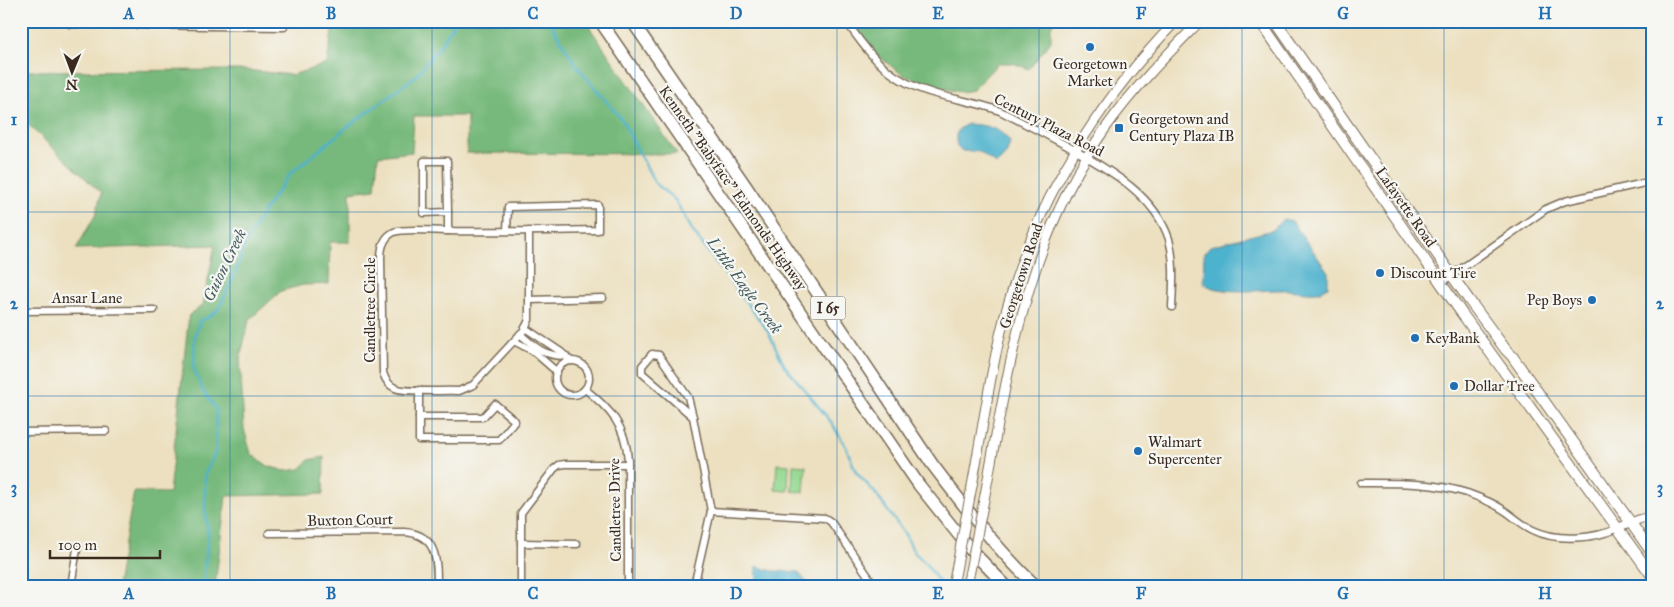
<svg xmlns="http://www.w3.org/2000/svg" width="1674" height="607" font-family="'IM FELL Great Primer',serif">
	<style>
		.green { fill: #94d992; stroke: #688258 }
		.forest { fill: #77b97c; stroke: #59724d }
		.water { fill: #4eb2cd; stroke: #446e76 }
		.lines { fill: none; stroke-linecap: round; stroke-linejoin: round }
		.stream { stroke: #4eb2cd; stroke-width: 2.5 }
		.minor-casing { stroke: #796a57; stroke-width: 9 }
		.tertiary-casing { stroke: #796a57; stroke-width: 10 }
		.secondary-casing { stroke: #796a57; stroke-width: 11 }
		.primary-casing { stroke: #796a57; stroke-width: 12 }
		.motorway-casing { stroke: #796a57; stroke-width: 14 }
		.minor { stroke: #fff; stroke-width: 6 }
		.tertiary { stroke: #fff; stroke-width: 8 }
		.secondary { stroke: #fff; stroke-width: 9 }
		.primary { stroke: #fff; stroke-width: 10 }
		.motorway { stroke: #fff; stroke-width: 11 }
		.secondary-bridge-casing { stroke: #796a57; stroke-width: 11; stroke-linecap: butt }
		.secondary-bridge { stroke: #fff; stroke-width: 9 }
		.grid { fill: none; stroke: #1f6fb2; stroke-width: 1; stroke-opacity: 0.55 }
		.poi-dot { fill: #1f6fb2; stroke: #f6f6f2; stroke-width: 2 }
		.labels { text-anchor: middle; stroke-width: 4.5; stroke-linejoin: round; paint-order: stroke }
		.shield { fill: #f6f6f2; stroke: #73675e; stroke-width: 1 }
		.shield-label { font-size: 14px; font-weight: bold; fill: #3b2a1e }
		.poi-label { font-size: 15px; fill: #3b2a1e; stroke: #f6f6f2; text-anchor: start }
		.street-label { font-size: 15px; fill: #3b2a1e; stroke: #f6f6f2 }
		.water-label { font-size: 16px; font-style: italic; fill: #425a5b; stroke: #f6f6f2 }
		.neatline { fill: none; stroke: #1f6fb2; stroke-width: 2 }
		.grid-label { font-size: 16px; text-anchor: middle; font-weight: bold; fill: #1f6fb2 }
	</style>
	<rect width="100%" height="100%" fill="#f6f6f2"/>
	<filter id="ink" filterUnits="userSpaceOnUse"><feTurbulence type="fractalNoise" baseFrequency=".02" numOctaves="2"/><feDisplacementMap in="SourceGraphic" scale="10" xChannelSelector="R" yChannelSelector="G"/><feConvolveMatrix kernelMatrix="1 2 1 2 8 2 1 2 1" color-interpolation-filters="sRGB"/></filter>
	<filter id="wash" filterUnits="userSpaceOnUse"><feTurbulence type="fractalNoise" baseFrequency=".0096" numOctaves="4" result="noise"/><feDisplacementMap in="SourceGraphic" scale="20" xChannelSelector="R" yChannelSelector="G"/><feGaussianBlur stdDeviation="1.12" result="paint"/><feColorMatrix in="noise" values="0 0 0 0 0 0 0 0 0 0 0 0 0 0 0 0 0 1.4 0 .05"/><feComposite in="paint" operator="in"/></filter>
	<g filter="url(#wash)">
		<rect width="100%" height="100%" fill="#ece0c0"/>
		<!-- green -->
		<g class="green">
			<polygon points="777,464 789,465 788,491 775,490"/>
			<polygon points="793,465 806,466 804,492 792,491"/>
		</g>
		<!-- forest -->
		<g class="forest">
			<polygon points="332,21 585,21 677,154 467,153 467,116 414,116 412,152 378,156 375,189 350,192 350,242 330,242 329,284 303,285 281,291 249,320 240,359 244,429 251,454 268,466 285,471 300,469 309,460 324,457 323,494 226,496 215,586 117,586 134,492 169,493 189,315 203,305 215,245 76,249 96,214 101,193 21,118 21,71 245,70 292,75 327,64 332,32"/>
			<polygon points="852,21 1055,21 1051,26 1051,41 1029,69 1013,63 998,63 973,90 961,92 941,88 903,75 874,53"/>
		</g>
		<!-- water -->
		<g class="water">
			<path d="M967,124C985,125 1000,127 1010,142C1008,152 1005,158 996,164L980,152L963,151L958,148L956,142V135L959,129Z"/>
			<path d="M1283,219L1292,221L1328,272V287C1325,288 1321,291 1317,292C1309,293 1298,291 1289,290C1267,289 1220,296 1203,283L1204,253L1210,246L1273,230Z"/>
			<polygon points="756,566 772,571 798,572 810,586 757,586"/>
		</g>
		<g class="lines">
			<!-- stream -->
			<g class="stream">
				<polyline points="549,21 576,65 622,120 655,183 675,200 694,233 768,331 784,365 832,423 846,447 856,472 875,493 906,536 914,552 926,564 942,586"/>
				<polyline points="203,586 208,534 205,510 205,474 216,451 216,409 203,391 194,369 195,335 200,320 207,318 218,310 235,274 243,250 249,237 263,212 290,174 346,128 416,76 440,46 455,21"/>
			</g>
		</g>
	</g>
	<g filter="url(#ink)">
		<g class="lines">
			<!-- minor casing -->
			<g class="minor-casing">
				<g id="minor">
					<path d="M846,21C871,58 891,82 936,94C958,100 979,103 1000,111C1024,123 1047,135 1071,148C1109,170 1154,194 1169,239C1175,261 1173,285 1172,307"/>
					<polyline points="70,24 284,27 283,21"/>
					<polygon points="424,161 447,161 448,212 424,213"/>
					<polyline points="448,212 448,231"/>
					<path d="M507,231L508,207L598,205V230C548,231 498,232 448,231C435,231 404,228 394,232C384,237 381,248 381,258L383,373C385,379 388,385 395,388C404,393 446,390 459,391L473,385L524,330L529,320V231"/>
					<polyline points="1441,283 1546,209 1565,201 1653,181"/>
					<polyline points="529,300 603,298"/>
					<polyline points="21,311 154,310"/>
					<polyline points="525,328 561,352 571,361"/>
					<path d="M520,334C535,347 545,357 566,356"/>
					<polyline points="514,341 533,351 557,372"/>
					<polygon points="652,354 659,355 688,397 693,417 642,373 642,366"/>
					<circle cx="572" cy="378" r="17"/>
					<path d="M585,389C610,409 626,426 628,460V586"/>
					<polyline points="419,390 419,417"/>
					<polygon points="495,404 515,421 499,440 419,440 419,417 483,417"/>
					<polyline points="693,417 711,511 694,586"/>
					<polyline points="21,432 106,431"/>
					<path d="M1361,483C1397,483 1433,482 1467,493C1478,497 1492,502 1502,509C1512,515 1522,525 1533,530C1557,542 1595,539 1618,528"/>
					<polyline points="711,511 825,518 831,522 875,586"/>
					<path d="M269,533L404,532C437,534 437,559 437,586"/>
					<polyline points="521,543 577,544"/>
					<polyline points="71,586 77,549"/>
					<polyline points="521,586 521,513 554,469 559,465 565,464 628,464"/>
				</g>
			</g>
			<!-- tertiary casing -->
			<g class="tertiary-casing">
				<polyline id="tertiary" points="1618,528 1640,519 1653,516"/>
			</g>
			<!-- secondary casing -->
			<g class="secondary-casing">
				<g id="secondary">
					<path d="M972,486C983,427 991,366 1007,308C1038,198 1097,103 1176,21"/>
					<path d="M984,500C1009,367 1026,239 1107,126C1135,87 1167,55 1200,21"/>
				</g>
			</g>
			<!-- primary casing -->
			<g class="primary-casing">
				<g id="primary">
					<polyline points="1260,21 1463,315 1653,577"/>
					<polyline points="1275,21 1469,300 1506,350 1512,356 1653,554"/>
				</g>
			</g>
			<!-- motorway casing -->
			<g class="motorway-casing">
				<g id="motorway">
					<polyline points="600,21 919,485 970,549 1006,586"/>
					<path d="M632,21L745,185L932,464C964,506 997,550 1036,586"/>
				</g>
			</g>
			<!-- minor -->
			<use href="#minor" class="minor"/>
			<!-- tertiary -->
			<use href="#tertiary" class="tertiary"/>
			<!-- secondary -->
			<use href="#secondary" class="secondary"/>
			<!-- primary -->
			<use href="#primary" class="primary"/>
			<!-- motorway -->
			<use href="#motorway" class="motorway"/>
			<!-- secondary-bridge casing -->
			<g class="secondary-bridge-casing">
				<g id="secondary-bridge">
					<polyline points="953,586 972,486"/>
					<polyline points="967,586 984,500"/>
				</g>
			</g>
			<!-- secondary-bridge -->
			<use href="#secondary-bridge" class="secondary-bridge"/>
		</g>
	</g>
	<!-- grid -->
	<path class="grid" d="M230,21V586M432,21V586M635,21V586M837,21V586M1039,21V586M1242,21V586M1444,21V586M21,212H1653M21,396H1653"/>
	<!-- markers -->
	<g class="poi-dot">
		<circle cx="1090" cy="47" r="5"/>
		<rect x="1114" y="123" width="10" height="10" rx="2.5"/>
		<circle cx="1380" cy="273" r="5"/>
		<circle cx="1592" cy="300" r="5"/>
		<circle cx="1415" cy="338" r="5"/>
		<circle cx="1454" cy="386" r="5"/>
		<circle cx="1138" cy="451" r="5"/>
	</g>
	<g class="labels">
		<!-- shield labels -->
		<rect class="shield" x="810.5" y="296.5" width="35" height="23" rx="4"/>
		<g class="shield-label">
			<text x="828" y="313">I 65</text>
		</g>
		<!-- poi labels -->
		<g class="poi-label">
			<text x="1090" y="69" text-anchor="middle">Georgetown<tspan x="1090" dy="17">Market</tspan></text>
			<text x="1129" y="124">Georgetown and<tspan x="1129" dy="17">Century Plaza IB</tspan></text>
			<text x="1390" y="278">Discount Tire</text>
			<text x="1582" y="305" text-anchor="end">Pep Boys</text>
			<text x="1425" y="343">KeyBank</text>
			<text x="1464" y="391">Dollar Tree</text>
			<text x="1148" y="447">Walmart<tspan x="1148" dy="17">Supercenter</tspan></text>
		</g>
		<!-- street labels -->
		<g class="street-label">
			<text transform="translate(1049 125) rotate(27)" y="5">Century Plaza Road</text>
			<text transform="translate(733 188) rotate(55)" y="5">Kenneth "Babyface" Edmonds Highway</text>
			<text transform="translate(1406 207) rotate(55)" y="5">Lafayette Road</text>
			<text transform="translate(1021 276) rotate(-72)" y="5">Georgetown Road</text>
			<text x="87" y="303">Ansar Lane</text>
			<text transform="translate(370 310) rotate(-90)" y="5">Candletree Circle</text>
			<text transform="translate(615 510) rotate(-91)" y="5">Candletree Drive</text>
			<text transform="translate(350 520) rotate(-1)" y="5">Buxton Court</text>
		</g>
		<!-- water labels -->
		<g class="water-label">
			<text transform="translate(224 265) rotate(-64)" y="6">Guion Creek</text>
			<text transform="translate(745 285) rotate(54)" y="6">Little Eagle Creek</text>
		</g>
	</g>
	<!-- margin -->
	<rect width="1674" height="607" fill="none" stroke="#f6f6f2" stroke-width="55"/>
	<!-- north arrow -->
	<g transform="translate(72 72) rotate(181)" stroke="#f6f6f2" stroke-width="4" paint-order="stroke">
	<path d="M0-4L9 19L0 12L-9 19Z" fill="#3b2a1e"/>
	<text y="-8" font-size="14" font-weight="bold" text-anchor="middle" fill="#3b2a1e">N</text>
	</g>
	<!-- scale -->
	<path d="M50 550v8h110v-8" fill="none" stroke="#3b2a1e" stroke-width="2.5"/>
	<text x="58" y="550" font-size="15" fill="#3b2a1e" stroke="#f6f6f2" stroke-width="4" paint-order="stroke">100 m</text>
	<rect x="28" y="28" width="1618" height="552" class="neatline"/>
	<g class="grid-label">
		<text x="129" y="19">A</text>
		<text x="331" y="19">B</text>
		<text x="533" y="19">C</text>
		<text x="736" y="19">D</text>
		<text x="938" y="19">E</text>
		<text x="1141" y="19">F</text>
		<text x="1343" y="19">G</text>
		<text x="1545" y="19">H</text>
		<text x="14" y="125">1</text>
		<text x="1660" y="125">1</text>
		<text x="14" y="309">2</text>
		<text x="1660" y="309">2</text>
		<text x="14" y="493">3</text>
		<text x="1660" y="493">3</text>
		<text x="129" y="599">A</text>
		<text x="331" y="599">B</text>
		<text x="533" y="599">C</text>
		<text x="736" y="599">D</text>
		<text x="938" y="599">E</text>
		<text x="1141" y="599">F</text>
		<text x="1343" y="599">G</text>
		<text x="1545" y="599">H</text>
	</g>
</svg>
